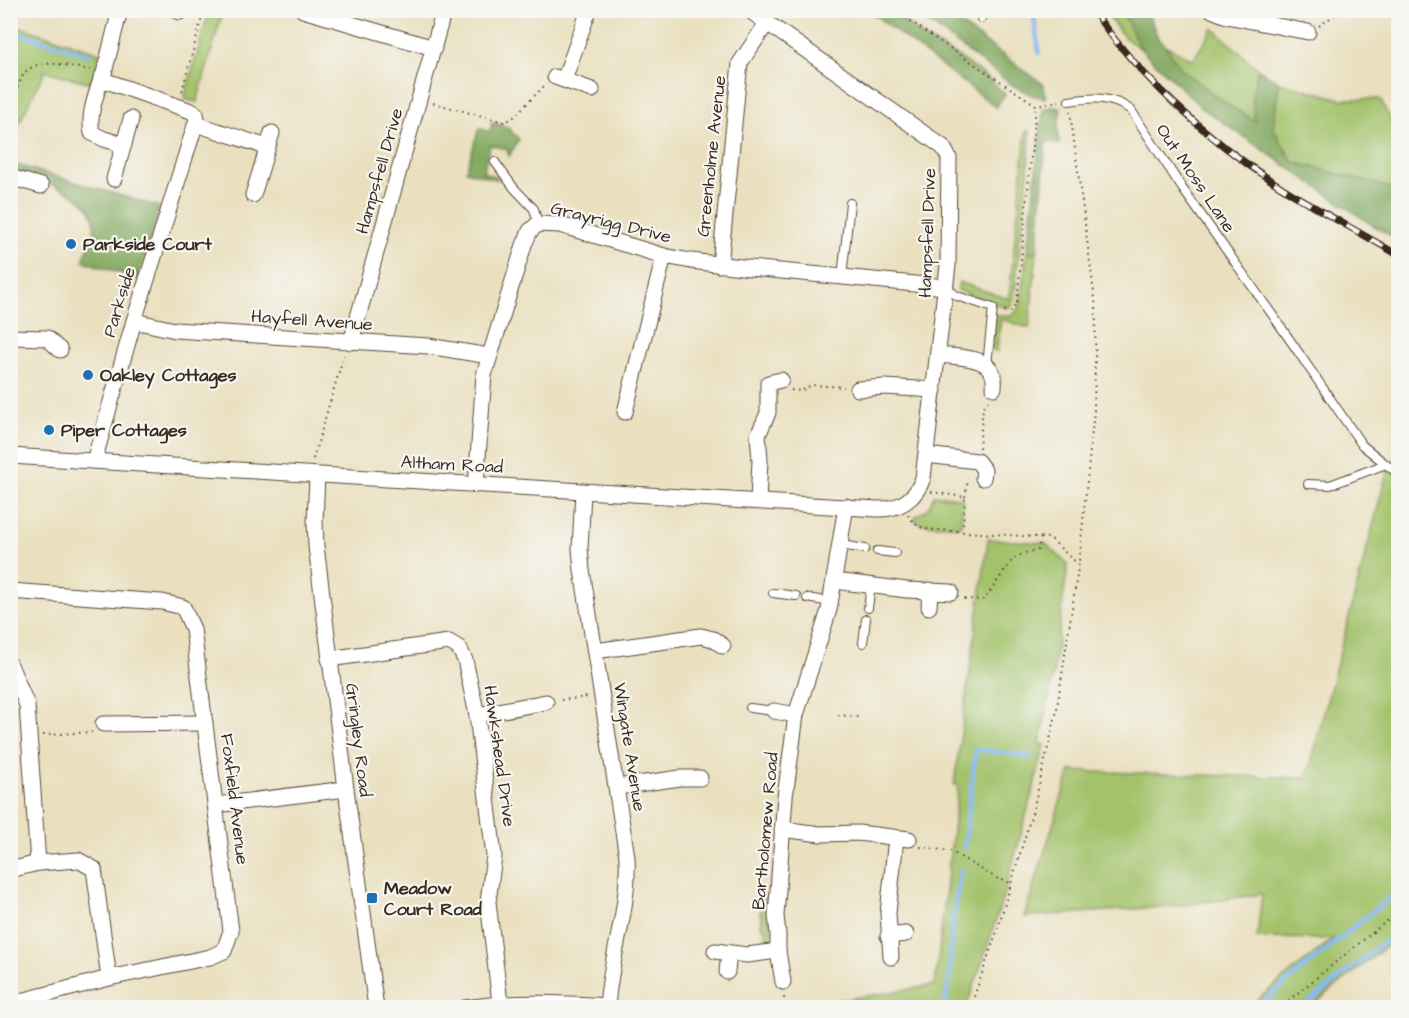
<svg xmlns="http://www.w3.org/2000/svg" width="1409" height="1018" font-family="'Architects Daughter',sans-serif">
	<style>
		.green { fill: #a3c26b; stroke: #6f7644; stroke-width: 1.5 }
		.forest { fill: #82a85f; stroke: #5e693e; stroke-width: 1.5 }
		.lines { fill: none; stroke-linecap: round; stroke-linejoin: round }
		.stream { stroke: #86b9f3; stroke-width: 4.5 }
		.service-casing { stroke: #554536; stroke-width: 10 }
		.minor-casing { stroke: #554536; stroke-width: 17 }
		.path { stroke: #554536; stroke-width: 2; stroke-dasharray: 1.5 4.5; stroke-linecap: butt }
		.service { stroke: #fff; stroke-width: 8 }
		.minor { stroke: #fff; stroke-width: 15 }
		.rail-casing { stroke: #3b2a1e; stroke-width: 7 }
		.rail { stroke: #f6f6f2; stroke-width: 4.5; stroke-dasharray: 14; stroke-linecap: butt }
		.poi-dot { fill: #1f6fb2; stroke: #f6f6f2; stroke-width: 2 }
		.labels { text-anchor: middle; stroke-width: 4.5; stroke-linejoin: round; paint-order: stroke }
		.street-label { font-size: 18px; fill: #3b2a1e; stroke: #f6f6f2 }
		.poi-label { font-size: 18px; font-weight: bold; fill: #3b2a1e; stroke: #f6f6f2; text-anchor: start }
	</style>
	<rect width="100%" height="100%" fill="#f6f6f2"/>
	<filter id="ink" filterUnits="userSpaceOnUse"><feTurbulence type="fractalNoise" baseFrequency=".0167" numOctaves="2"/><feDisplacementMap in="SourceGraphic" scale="12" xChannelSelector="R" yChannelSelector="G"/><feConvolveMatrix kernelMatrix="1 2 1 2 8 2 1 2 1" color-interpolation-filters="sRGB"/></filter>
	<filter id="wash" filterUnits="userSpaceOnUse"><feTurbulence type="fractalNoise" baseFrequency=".008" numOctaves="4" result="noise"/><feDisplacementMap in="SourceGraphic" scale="24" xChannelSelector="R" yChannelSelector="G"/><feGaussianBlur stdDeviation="1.35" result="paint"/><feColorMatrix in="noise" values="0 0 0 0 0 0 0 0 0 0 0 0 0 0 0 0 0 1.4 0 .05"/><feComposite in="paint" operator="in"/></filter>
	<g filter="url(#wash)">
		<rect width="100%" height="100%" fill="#eae0bf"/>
		<!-- green -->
		<g class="green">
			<polygon points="209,11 223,11 197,102 184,99"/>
			<polygon points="1104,11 1122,11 1141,49 1125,38"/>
			<polygon points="11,24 100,53 91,83 45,71 11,139"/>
			<polygon points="1213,28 1258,69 1252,98 1256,122 1228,105 1182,70 1165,45 1193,60"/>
			<polygon points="1279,82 1341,99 1380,99 1395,128 1398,143 1398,190 1293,162 1273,128"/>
			<polygon points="1026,131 1030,131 1028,171 1014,301 1008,308 958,290 959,282 1009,299"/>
			<polygon points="1027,252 1037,253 1029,328 1001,319 997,351 992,350 995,315 1013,315 1019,308"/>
			<polygon points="1398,453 1398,937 1310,1007 1248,1007 1333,939 1257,938 1262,894 1175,906 1024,917 1070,771 1307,778 1388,468"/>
			<polygon points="934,495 960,498 963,501 961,526 921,524 915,520 915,517 928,508"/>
			<path d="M988,539L1045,543L1068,564L1054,669L1040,743L1045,745C1021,835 999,920 966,1007H798L935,985L958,786L954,785Z"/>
			<polygon points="762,897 767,897 769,899 772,937 766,946 764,944 765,928 761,927 762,916 760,915"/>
		</g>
		<!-- forest -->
		<g class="forest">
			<polygon points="869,11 891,11 926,39 957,56 987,77 1005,94 996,107"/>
			<polygon points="913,11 942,11 1043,84 1046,98 1032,95 1014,86"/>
			<polygon points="1122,11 1147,11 1158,38 1165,45 1182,70 1228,105 1255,121 1252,98 1258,69 1279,82 1273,128 1293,162 1398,190 1398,240 1371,224 1202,108 1141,49"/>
			<polygon points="1051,107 1061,108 1058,127 1059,144 1046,141 1037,253 1027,252 1043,109"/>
			<polygon points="492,122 507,127 519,139 509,156 507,149 490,145 483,172 497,177 498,180 466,171 479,128 490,132"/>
			<path d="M10,163L160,207L138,279L83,261C86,251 92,240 94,230C100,193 35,179 11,171Z"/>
		</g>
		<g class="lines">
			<!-- stream -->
			<g class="stream">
				<polyline points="1033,10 1039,53"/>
				<polyline points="10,31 88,54"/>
				<polyline points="964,848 976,749 1031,757"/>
				<polyline points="944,1008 949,980 953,917 961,869"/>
				<polyline points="1255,1008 1398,891"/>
				<polyline points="1302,1008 1398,931"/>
			</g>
		</g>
	</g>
	<g filter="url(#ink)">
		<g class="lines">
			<!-- service casing -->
			<g class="service-casing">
				<g id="service">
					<polyline points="979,10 981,18"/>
					<path d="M1069,101C1092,97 1111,96 1131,110L1182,188L1281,327L1362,445L1398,474"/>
					<polyline points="495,162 514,188 534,209 538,224"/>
					<polyline points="842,277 850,203"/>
					<polyline points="946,287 957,296 993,308 987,365"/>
					<polyline points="1308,484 1330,485 1386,464"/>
					<polyline points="841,545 865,549"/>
					<polyline points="877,551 895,553"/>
					<polyline points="773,593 796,596"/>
					<polyline points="807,598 831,602"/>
					<polyline points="868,608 871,586"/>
					<polyline points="863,643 866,619"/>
					<polyline points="750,708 774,711"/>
				</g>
			</g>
			<!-- minor casing -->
			<g class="minor-casing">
				<g id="minor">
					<polyline points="176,10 180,12"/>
					<polyline points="303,10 434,48"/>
					<polyline points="1212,10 1227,16 1308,32"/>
					<polyline points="555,77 592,90"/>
					<path d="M101,79C96,96 88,114 92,133L104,139L124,145"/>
					<polyline points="564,80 589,10"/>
					<polyline points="196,124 267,147"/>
					<polyline points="10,177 41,186"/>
					<polyline points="114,179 131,119"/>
					<polyline points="253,195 272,133"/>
					<polyline points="720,265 740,63 767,23"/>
					<polyline points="134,321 175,330 428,346 489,356"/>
					<polyline points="10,337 47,338 60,350"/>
					<polyline points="351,342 444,10"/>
					<path d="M938,355C962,358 998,355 994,388"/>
					<polyline points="858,389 885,387 934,390"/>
					<polyline points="625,412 664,256"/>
					<polyline points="926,455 977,461 984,470 983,478"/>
					<path d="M10,456L877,509C899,510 916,499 923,478L948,265L949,158L943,147L749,10"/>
					<polyline points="94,461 134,321 197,119 196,114 191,111 101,79 104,73 120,10"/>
					<polyline points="317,476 315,522 316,546 346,789 376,1008"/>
					<polyline points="476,485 484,375 524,245 530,231 538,224 560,225 664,256 691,261 750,268 946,287"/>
					<path d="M583,492L580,549L582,570L627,857C630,909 610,956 607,1008"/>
					<polyline points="758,501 760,460 758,435 768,413 768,383 781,380"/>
					<polyline points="835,581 907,590 951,592"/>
					<polyline points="10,591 162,602 183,607 193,629 231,931 224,951 210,957 109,978 10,1004"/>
					<polyline points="929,607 930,590"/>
					<polyline points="595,651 701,636 713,639 723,646"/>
					<polyline points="329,659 449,642 459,648 465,660 477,715 494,856 488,902 500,1003"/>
					<polyline points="10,665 27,705 38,863"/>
					<polyline points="774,711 796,715"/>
					<polyline points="477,715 546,702"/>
					<polyline points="103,724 205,723"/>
					<polyline points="617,787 680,778 700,778"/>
					<polyline points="216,805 346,789"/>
					<polyline points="782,829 820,834 858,833 909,839"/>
					<polyline points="10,870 38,863 78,860 94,869 109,978"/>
					<polyline points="888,936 906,934"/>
					<polyline points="715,951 747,955 778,951"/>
					<polyline points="891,957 888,913 896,838"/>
					<polyline points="727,972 729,953"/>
					<polyline points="783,982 778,951 778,934 776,916 785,797 796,715 829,610 846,506"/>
					<path d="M465,1008C513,1001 559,1003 607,1006"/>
				</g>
			</g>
			<!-- path -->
			<g class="path">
				<polyline points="896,10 924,31 1036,105 1059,101"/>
				<polyline points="1319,26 1341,10"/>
				<polyline points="182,91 204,10"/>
				<polyline points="433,103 504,122 512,119 545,85"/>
				<path d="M10,123C14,111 16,87 22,77C35,54 70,67 90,70"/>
				<polyline points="1004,311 1011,311 1017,302 1036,105"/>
				<polyline points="791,390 801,391 812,385 844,387"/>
				<polyline points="979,448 983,408 988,401"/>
				<polyline points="313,459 344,355"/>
				<polyline points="931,492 965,497 963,524"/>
				<polyline points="965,497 968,479"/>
				<polyline points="908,515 915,524 925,529 1050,538 1073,560 1079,562"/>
				<polyline points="964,599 984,600 1013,559 1024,553 1038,550 1041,537"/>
				<polyline points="561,700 588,697"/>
				<polyline points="838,715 858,717"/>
				<polyline points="43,735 92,732"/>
				<polyline points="920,847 950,851 996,878 1011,883"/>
				<polyline points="784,997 785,1008"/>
				<polyline points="970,1008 996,934 1033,810 1056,715 1079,562 1094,411 1096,308 1070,111"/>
				<polyline points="1279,1008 1398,912"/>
			</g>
			<!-- service -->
			<use href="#service" class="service"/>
			<!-- minor -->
			<use href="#minor" class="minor"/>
			<!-- rail casing -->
			<g class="rail-casing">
				<path id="rail" d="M1093,10C1136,74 1211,142 1275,183C1315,209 1358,231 1398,255"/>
			</g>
			<!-- rail -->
			<use href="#rail" class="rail"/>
		</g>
	</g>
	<!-- markers -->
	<g class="poi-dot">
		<circle cx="71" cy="244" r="6"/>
		<circle cx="88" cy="375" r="6"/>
		<circle cx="49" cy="430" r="6"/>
		<rect x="366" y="892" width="12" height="12" rx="3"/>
	</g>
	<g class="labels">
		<!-- street labels -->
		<g class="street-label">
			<text transform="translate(711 156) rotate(-84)" y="6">Greenholme Avenue</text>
			<text transform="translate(379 171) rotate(-74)" y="6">Hampsfell Drive</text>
			<text transform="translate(1196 178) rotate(56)" y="6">Out Moss Lane</text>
			<text transform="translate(611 222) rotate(14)" y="6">Grayrigg Drive</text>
			<text transform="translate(927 233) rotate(-88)" y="6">Hampsfell Drive</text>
			<text transform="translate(119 302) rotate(-73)" y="6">Parkside</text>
			<text transform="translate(312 320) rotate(4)" y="6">Hayfell Avenue</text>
			<text transform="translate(452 464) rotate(3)" y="6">Altham Road</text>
			<text transform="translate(359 740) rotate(83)" y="6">Gringley Road</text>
			<text transform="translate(630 747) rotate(81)" y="6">Wingate Avenue</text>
			<text transform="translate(500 756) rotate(82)" y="6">Hawkshead Drive</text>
			<text transform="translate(235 799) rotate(83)" y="6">Foxfield Avenue</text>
			<text transform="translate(765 831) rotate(-85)" y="6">Bartholomew Road</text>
		</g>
		<!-- poi labels -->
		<g class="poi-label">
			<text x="83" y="250">Parkside Court</text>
			<text x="100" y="381">Oakley Cottages</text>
			<text x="61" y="436">Piper Cottages</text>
			<text x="384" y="894">Meadow<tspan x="384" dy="21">Court Road</tspan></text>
		</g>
	</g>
	<!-- margin -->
	<rect width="1409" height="1018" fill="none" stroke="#f6f6f2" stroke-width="36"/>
</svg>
